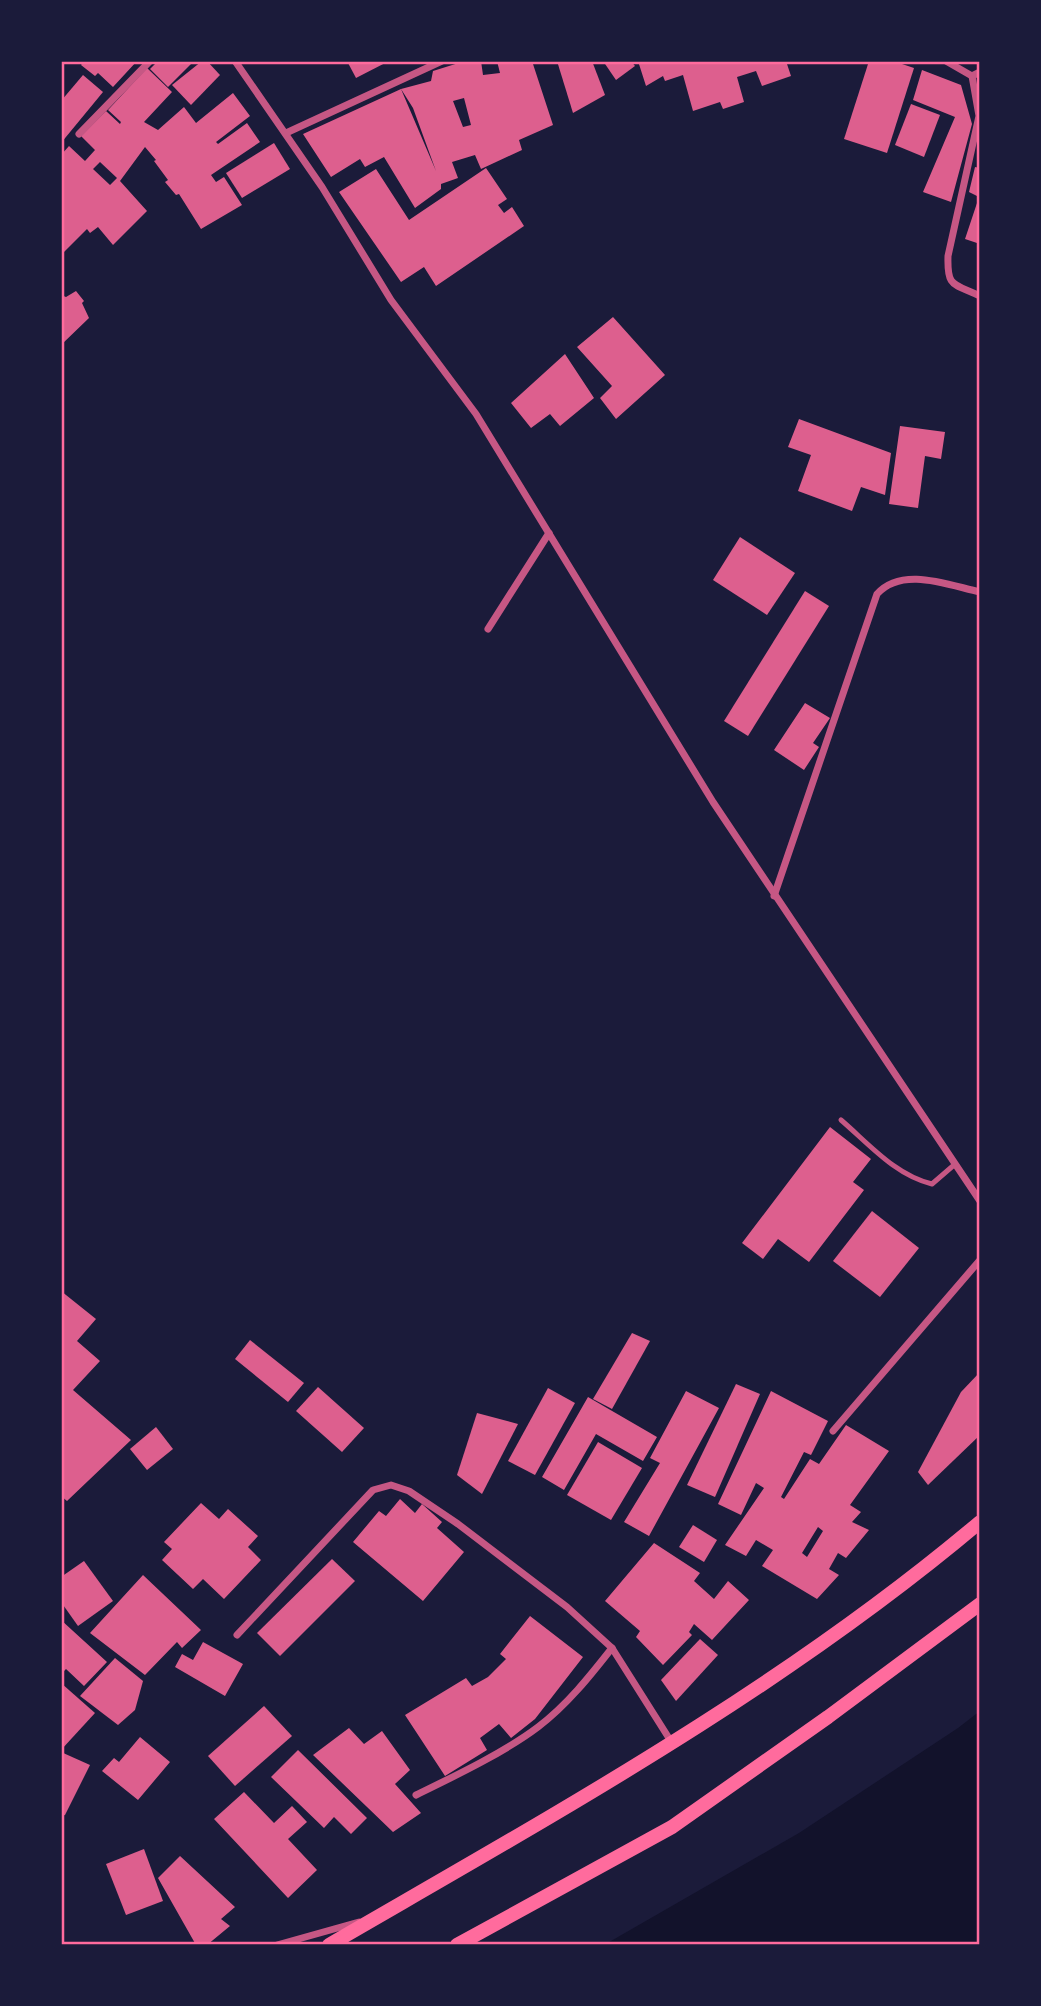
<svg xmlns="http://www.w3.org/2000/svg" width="1041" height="2006" font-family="Signika,sans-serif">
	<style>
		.water { fill: #12122b }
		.building { fill: #dd5f8e; fill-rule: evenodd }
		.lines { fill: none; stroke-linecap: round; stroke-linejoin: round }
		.service { stroke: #c65784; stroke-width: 5 }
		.minor { stroke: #c65784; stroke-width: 7 }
		.secondary { stroke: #ff6b9d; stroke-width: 14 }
		.neatline { fill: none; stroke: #ff6b9d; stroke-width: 2.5 }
	</style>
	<rect width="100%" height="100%" fill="#1b1b3a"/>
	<!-- water -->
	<polygon class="water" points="980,1711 980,1945 604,1945 799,1833 958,1728"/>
	<!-- building -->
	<g class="building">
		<polygon points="84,61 137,61 113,87 98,73 95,76 81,65"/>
		<polygon points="158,61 194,61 168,87 150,69"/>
		<polygon points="202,61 207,61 220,75 191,105 172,85"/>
		<polygon points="347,61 389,61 356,78"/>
		<path d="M465,61H481L483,75L500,73L497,61H532L553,125L519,140L522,150L481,169L475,155L452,162L458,178L441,184V189L415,208L384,157L365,167L360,159L331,177L303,134L401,89L436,171L413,108L401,89L431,81L433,71ZM464,98L471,125L463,127L453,101Z"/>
		<polygon points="557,61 592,61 605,95 573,113"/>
		<polygon points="603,61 631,61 635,66 616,80"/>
		<polygon points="638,61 786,61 791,76 762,86 756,71 737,77 744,102 723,109 720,102 693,111 683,75 665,81 663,76 646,86"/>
		<polygon points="869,61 893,61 914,68 887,153 844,139"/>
		<path d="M147,68L172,92L144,122L158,130L184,107L196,123L233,93L250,116L216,142L218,144L247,123L260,142L211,175L216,182L224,177L242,205L201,229L179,194L176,195L165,182L168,180L154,161L156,160L145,147L120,181L147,211L113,245L98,227L90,233L87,229L61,255V155L69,146L85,161L95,150L81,136L106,111L120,124L121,122L108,110ZM100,162L117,178L110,185L93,169Z"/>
		<polygon points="922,70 961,85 972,124 951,202 923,192 955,117 913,100"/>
		<polygon points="83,75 103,92 61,143 61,101"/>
		<polygon points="911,104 940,115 924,157 895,145"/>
		<polygon points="274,143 290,169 242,198 226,173"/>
		<polygon points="975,167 980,168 980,244 965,239 979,197 969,192"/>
		<polygon points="486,168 507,199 498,205 504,213 512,207 524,226 436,286 424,267 401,282 339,192 376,169 409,220"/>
		<polygon points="76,291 84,301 82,303 89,318 61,345 61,295 66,297"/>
		<polygon points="613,317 665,375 616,419 600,398 612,386 577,347"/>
		<polygon points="565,354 594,398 560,426 550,414 531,428 511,403"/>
		<polygon points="799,419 891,453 885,495 861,487 852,511 798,491 811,455 788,447"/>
		<polygon points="900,426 945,432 941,459 925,456 918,508 889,504"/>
		<polygon points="740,537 795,573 767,615 713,580"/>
		<polygon points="805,591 829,606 748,736 724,721"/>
		<polygon points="805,703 830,718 813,743 819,747 804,770 774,750"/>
		<polygon points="830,1127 871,1159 853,1182 864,1190 809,1262 778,1239 763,1259 742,1243"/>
		<polygon points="872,1211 919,1248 880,1297 833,1261"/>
		<polygon points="61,1291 96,1319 77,1341 100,1361 73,1390 131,1440 67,1501 61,1496"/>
		<polygon points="632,1333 650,1341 612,1409 593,1399"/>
		<polygon points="250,1340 304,1383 288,1402 235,1359"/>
		<polygon points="980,1372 980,1435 928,1485 918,1472 961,1392"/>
		<polygon points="736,1384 760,1394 715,1497 687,1485"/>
		<polygon points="318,1387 364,1428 342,1452 296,1411"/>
		<polygon points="548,1388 575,1403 535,1475 508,1461"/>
		<polygon points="686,1391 719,1408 649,1536 624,1522 660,1463 650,1458"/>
		<path d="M771,1391L828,1421L811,1455L804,1452L781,1497L784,1499L810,1459L819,1464L846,1425L889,1451L850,1505L861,1512L852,1522L869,1530L846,1558L838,1553L829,1569L839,1575L817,1599L762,1566L773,1550L756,1540L746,1556L725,1545L764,1488L756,1483L741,1515L718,1504ZM818,1527L823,1531L807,1557L802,1553Z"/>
		<polygon points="588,1397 657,1437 643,1461 596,1434 564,1490 542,1477"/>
		<polygon points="477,1413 518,1424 482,1494 457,1475"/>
		<polygon points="156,1427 173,1449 147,1470 130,1449"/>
		<polygon points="598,1442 642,1468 611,1520 567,1495"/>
		<polygon points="400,1499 415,1513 422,1504 442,1522 437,1528 464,1552 423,1601 353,1542 379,1511 386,1516"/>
		<polygon points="201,1503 219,1519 228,1509 258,1536 248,1547 261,1560 224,1599 203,1579 193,1589 162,1560 172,1549 164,1542"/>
		<polygon points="693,1525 717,1540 704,1562 679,1547"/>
		<polygon points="654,1543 700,1573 694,1581 714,1599 728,1581 749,1600 712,1640 694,1624 689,1632 692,1635 663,1665 636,1637 640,1631 605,1601"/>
		<polygon points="332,1559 355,1581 280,1656 257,1633"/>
		<polygon points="84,1561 113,1601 78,1626 61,1602 61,1577"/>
		<polygon points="143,1575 201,1630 182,1648 177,1642 145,1675 90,1633"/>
		<polygon points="530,1616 583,1657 535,1719 511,1738 499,1724 480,1738 487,1750 445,1776 405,1715 466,1678 472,1686 488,1677 506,1659 500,1654"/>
		<polygon points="61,1620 107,1662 84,1686 66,1669 61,1674"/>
		<polygon points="700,1639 718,1655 676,1701 661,1680"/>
		<polygon points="203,1642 243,1664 225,1696 175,1667 182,1654 193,1660"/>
		<polygon points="115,1658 143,1681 135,1710 118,1725 80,1696"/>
		<polygon points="61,1683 95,1713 61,1750"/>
		<polygon points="264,1706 292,1736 235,1786 208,1756"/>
		<polygon points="349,1728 364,1744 382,1731 410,1770 395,1784 421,1813 393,1832 313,1755"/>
		<polygon points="140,1737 170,1762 138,1800 102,1771 114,1758 119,1762"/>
		<polygon points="298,1750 367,1818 351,1834 334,1817 324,1828 271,1777"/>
		<polygon points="61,1752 90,1765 65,1815 61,1816"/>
		<polygon points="244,1792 274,1823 292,1806 307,1822 288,1839 317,1870 288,1898 214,1819"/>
		<polygon points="144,1849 163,1901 126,1915 106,1864"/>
		<polygon points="180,1856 235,1907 221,1919 230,1926 207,1945 196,1945 158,1878"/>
	</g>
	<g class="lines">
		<!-- service -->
		<path class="service" d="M841,1120C869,1144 895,1175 932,1184L954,1165"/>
		<!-- minor -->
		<g class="minor">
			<polyline points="235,61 322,187 391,300 476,414 713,802 980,1201"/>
			<polyline points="946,61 972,76 980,72"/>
			<path d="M972,76L979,116L948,256C947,288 953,283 980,296"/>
			<polyline points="286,133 442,61"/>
			<polyline points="79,134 150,61"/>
			<polyline points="488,629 549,533"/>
			<path d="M774,896L877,594C902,566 948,585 980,592"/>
			<polyline points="833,1431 980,1260"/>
			<polyline points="237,1635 373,1490 391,1485 409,1491 458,1524 567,1607 612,1648 672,1743"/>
			<path d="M416,1795C455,1776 505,1752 538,1727C567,1705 590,1676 612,1648"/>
			<polyline points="277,1945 359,1922"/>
		</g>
		<!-- secondary -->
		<g class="secondary">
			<path d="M329,1945C553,1815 781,1690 980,1522"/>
			<polyline points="457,1945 672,1827 828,1717 980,1604"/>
		</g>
	</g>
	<!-- border -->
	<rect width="1041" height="2006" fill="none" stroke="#1b1b3a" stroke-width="126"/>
	<rect x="63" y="63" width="915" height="1880" class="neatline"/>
</svg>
